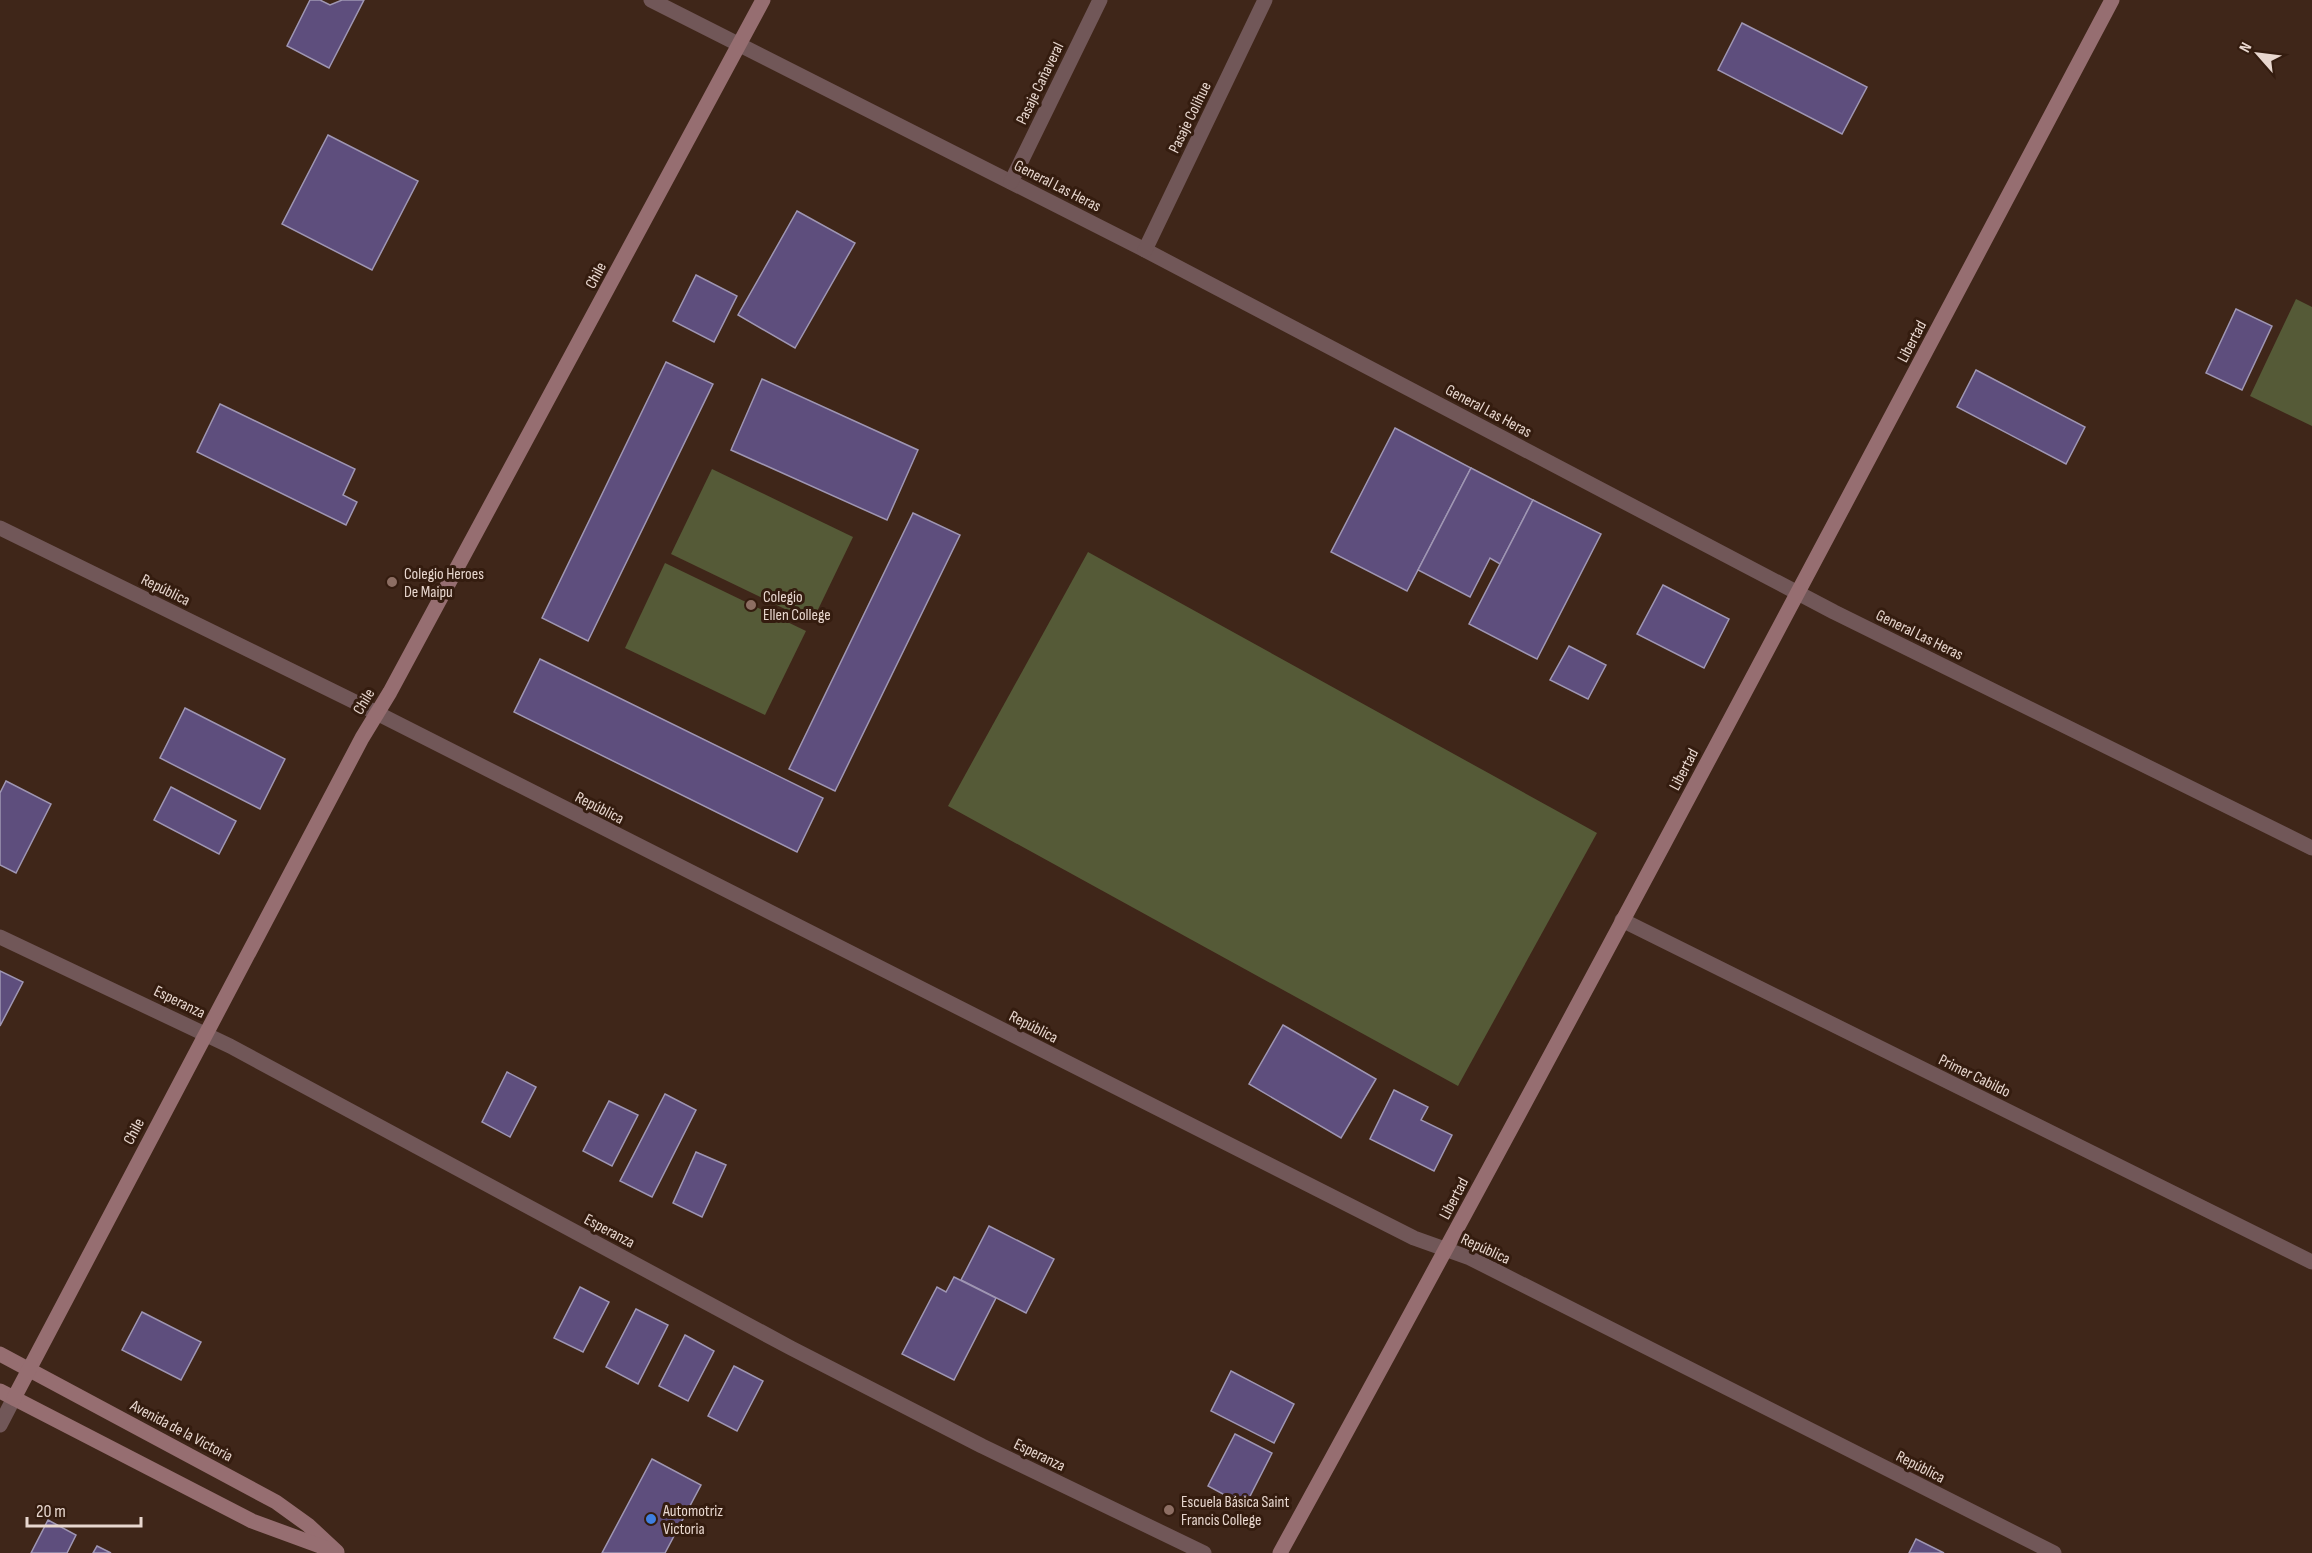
<svg xmlns="http://www.w3.org/2000/svg" width="2312" height="1553" font-family="'Sofia Sans Condensed',sans-serif">
	<style>
		.garden { fill: #555a37 }
		.building { fill: #5e4e7d; stroke: #9f96b3; stroke-width: 1.5 }
		.lines { fill: none; stroke-linecap: round; stroke-linejoin: round }
		.street { stroke: #715758; stroke-width: 15 }
		.secondary { stroke: #966e71; stroke-width: 15 }
		.education-dot { fill: #8d6e63; stroke: #341c0f; stroke-width: 2 }
		.shop-dot { fill: #3f7fe0; stroke: #341c0f; stroke-width: 2 }
		.labels { text-anchor: middle; stroke-width: 6; stroke-linejoin: round; paint-order: stroke }
		.street-label { font-size: 16px; fill: #e8d7cf; stroke: #341c0f }
		.poi-label { font-size: 16px; fill: #e8d7cf; stroke: #341c0f; text-anchor: start }
	</style>
	<rect width="100%" height="100%" fill="#3f2619"/>
	<!-- garden -->
	<g class="garden">
		<polygon points="2296,299 2312,307 2312,426 2250,396"/>
		<polygon points="712,469 853,537 812,622 671,554"/>
		<polygon points="1088,552 1597,833 1458,1086 948,806"/>
		<polygon points="665,563 806,631 765,715 625,648"/>
	</g>
	<!-- building -->
	<g class="building">
		<polygon points="310,0 320,0 330,5 342,0 364,0 329,68 287,46"/>
		<polygon points="1742,23 1867,87 1842,134 1718,70"/>
		<polygon points="328,135 418,181 372,270 282,224"/>
		<polygon points="797,211 855,243 795,348 738,315"/>
		<polygon points="696,275 737,296 714,342 673,321"/>
		<polygon points="2236,309 2272,326 2242,390 2206,373"/>
		<polygon points="666,362 713,384 588,641 542,618"/>
		<polygon points="1976,370 2085,427 2066,464 1957,407"/>
		<polygon points="762,379 918,450 887,520 731,450"/>
		<polygon points="220,404 355,469 343,495 357,502 346,525 197,452"/>
		<polygon points="1395,428 1471,468 1407,591 1331,552"/>
		<polygon points="1471,468 1533,500 1500,564 1490,558 1470,597 1418,570"/>
		<polygon points="1533,500 1601,534 1537,659 1469,624"/>
		<polygon points="913,513 960,535 835,791 789,769"/>
		<polygon points="1663,585 1729,619 1704,668 1637,634"/>
		<polygon points="1569,646 1606,665 1588,699 1550,680"/>
		<polygon points="540,659 823,798 797,852 514,712"/>
		<polygon points="185,708 285,759 260,809 160,758"/>
		<polygon points="6,781 51,804 16,873 0,865 0,793"/>
		<polygon points="171,787 236,821 219,854 154,820"/>
		<polygon points="0,971 23,982 0,1026"/>
		<polygon points="1283,1025 1376,1079 1341,1138 1249,1084"/>
		<polygon points="507,1072 536,1087 510,1137 482,1122"/>
		<polygon points="1394,1090 1428,1107 1421,1120 1452,1135 1434,1171 1370,1139"/>
		<polygon points="665,1094 696,1110 652,1197 620,1181"/>
		<polygon points="609,1101 638,1115 612,1166 583,1151"/>
		<polygon points="696,1152 726,1165 702,1217 673,1203"/>
		<polygon points="989,1226 1054,1259 1026,1313 961,1280"/>
		<polygon points="954,1277 996,1298 954,1380 902,1354 937,1287 946,1292"/>
		<polygon points="580,1287 609,1302 583,1352 554,1338"/>
		<polygon points="636,1309 668,1325 638,1384 606,1367"/>
		<polygon points="142,1312 201,1342 181,1380 122,1350"/>
		<polygon points="685,1335 714,1351 688,1401 659,1386"/>
		<polygon points="734,1366 763,1381 737,1431 708,1416"/>
		<polygon points="1231,1371 1294,1404 1274,1443 1211,1411"/>
		<polygon points="1235,1434 1272,1453 1245,1506 1208,1486"/>
		<polygon points="652,1459 701,1485 665,1553 602,1553"/>
		<polygon points="48,1520 76,1535 67,1553 31,1553"/>
		<polygon points="1916,1539 1944,1553 1909,1553"/>
		<polygon points="97,1546 111,1553 93,1553"/>
	</g>
	<g class="lines">
		<!-- street -->
		<g class="street">
			<polyline points="651,0 1145,250 1834,612 2312,848"/>
			<polyline points="1011,182 1100,0"/>
			<polyline points="1145,250 1265,0"/>
			<polyline points="0,528 351,700 1414,1238 1470,1258 2054,1553"/>
			<polyline points="1622,920 2312,1262"/>
			<polyline points="0,937 230,1046 791,1348 982,1446 1204,1553"/>
			<polyline points="0,1425 14,1398"/>
		</g>
		<!-- secondary -->
		<g class="secondary">
			<polyline points="0,1354 276,1502 308,1525 337,1552"/>
			<polyline points="0,1391 252,1521 331,1550"/>
			<polyline points="14,1398 362,738 390,692 763,0"/>
			<path d="M1280,1553C1563,1038 1837,519 2112,0"/>
		</g>
	</g>
	<!-- markers -->
	<g class="education-dot">
		<circle cx="392" cy="582" r="6"/>
		<circle cx="751" cy="605" r="6"/>
		<circle cx="1169" cy="1510" r="6"/>
	</g>
	<circle class="shop-dot" cx="651" cy="1519" r="6"/>
	<g class="labels">
		<!-- street labels -->
		<g class="street-label">
			<text transform="translate(1039 83) rotate(-64)" y="6">Pasaje Cañaveral</text>
			<text transform="translate(1189 117) rotate(-64)" y="6">Pasaje Colihue</text>
			<text transform="translate(1058 185) rotate(27)" y="6">General Las Heras</text>
			<text transform="translate(595 275) rotate(-62)" y="6">Chile</text>
			<text transform="translate(1911 341) rotate(-62)" y="6">Libertad</text>
			<text transform="translate(1489 410) rotate(28)" y="6">General Las Heras</text>
			<text transform="translate(166 589) rotate(26)" y="6">República</text>
			<text transform="translate(1920 634) rotate(26)" y="6">General Las Heras</text>
			<text transform="translate(363 701) rotate(-59)" y="6">Chile</text>
			<text transform="translate(1683 769) rotate(-62)" y="6">Libertad</text>
			<text transform="translate(600 807) rotate(27)" y="6">República</text>
			<text transform="translate(180 1001) rotate(26)" y="6">Esperanza</text>
			<text transform="translate(1034 1026) rotate(27)" y="6">República</text>
			<text transform="translate(1975 1075) rotate(26)" y="6">Primer Cabildo</text>
			<text transform="translate(133 1131) rotate(-62)" y="6">Chile</text>
			<text transform="translate(1453 1198) rotate(-62)" y="6">Libertad</text>
			<text transform="translate(610 1230) rotate(28)" y="6">Esperanza</text>
			<text transform="translate(1486 1248) rotate(25)" y="6">República</text>
			<text transform="translate(182 1430) rotate(28)" y="6">Avenida de la Victoria</text>
			<text transform="translate(1040 1454) rotate(26)" y="6">Esperanza</text>
			<text transform="translate(1921 1466) rotate(27)" y="6">República</text>
		</g>
		<!-- poi labels -->
		<g class="poi-label">
			<text x="404" y="579">Colegio Heroes<tspan x="404" dy="18">De Maipu</tspan></text>
			<text x="763" y="602">Colegio<tspan x="763" dy="18">Ellen College</tspan></text>
			<text x="1181" y="1507">Escuela Básica Saint<tspan x="1181" dy="18">Francis College</tspan></text>
			<text x="663" y="1516">Automotriz<tspan x="663" dy="18">Victoria</tspan></text>
		</g>
	</g>
	<!-- north arrow -->
	<g transform="translate(2258 54) rotate(298)" stroke="#341c0f" stroke-width="4.5" paint-order="stroke">
	<path d="M0-4.5L10 22L0 15L-10 22Z" fill="#e8d7cf"/>
	<text y="-9" font-size="16" font-weight="bold" text-anchor="middle" fill="#e8d7cf">N</text>
	</g>
	<!-- scale -->
	<path d="M27 1517v9h114v-9" fill="none" stroke="#e8d7cf" stroke-width="3"/>
	<text x="36" y="1517" font-size="18" fill="#e8d7cf" stroke="#341c0f" stroke-width="4.5" paint-order="stroke">20 m</text>
</svg>
